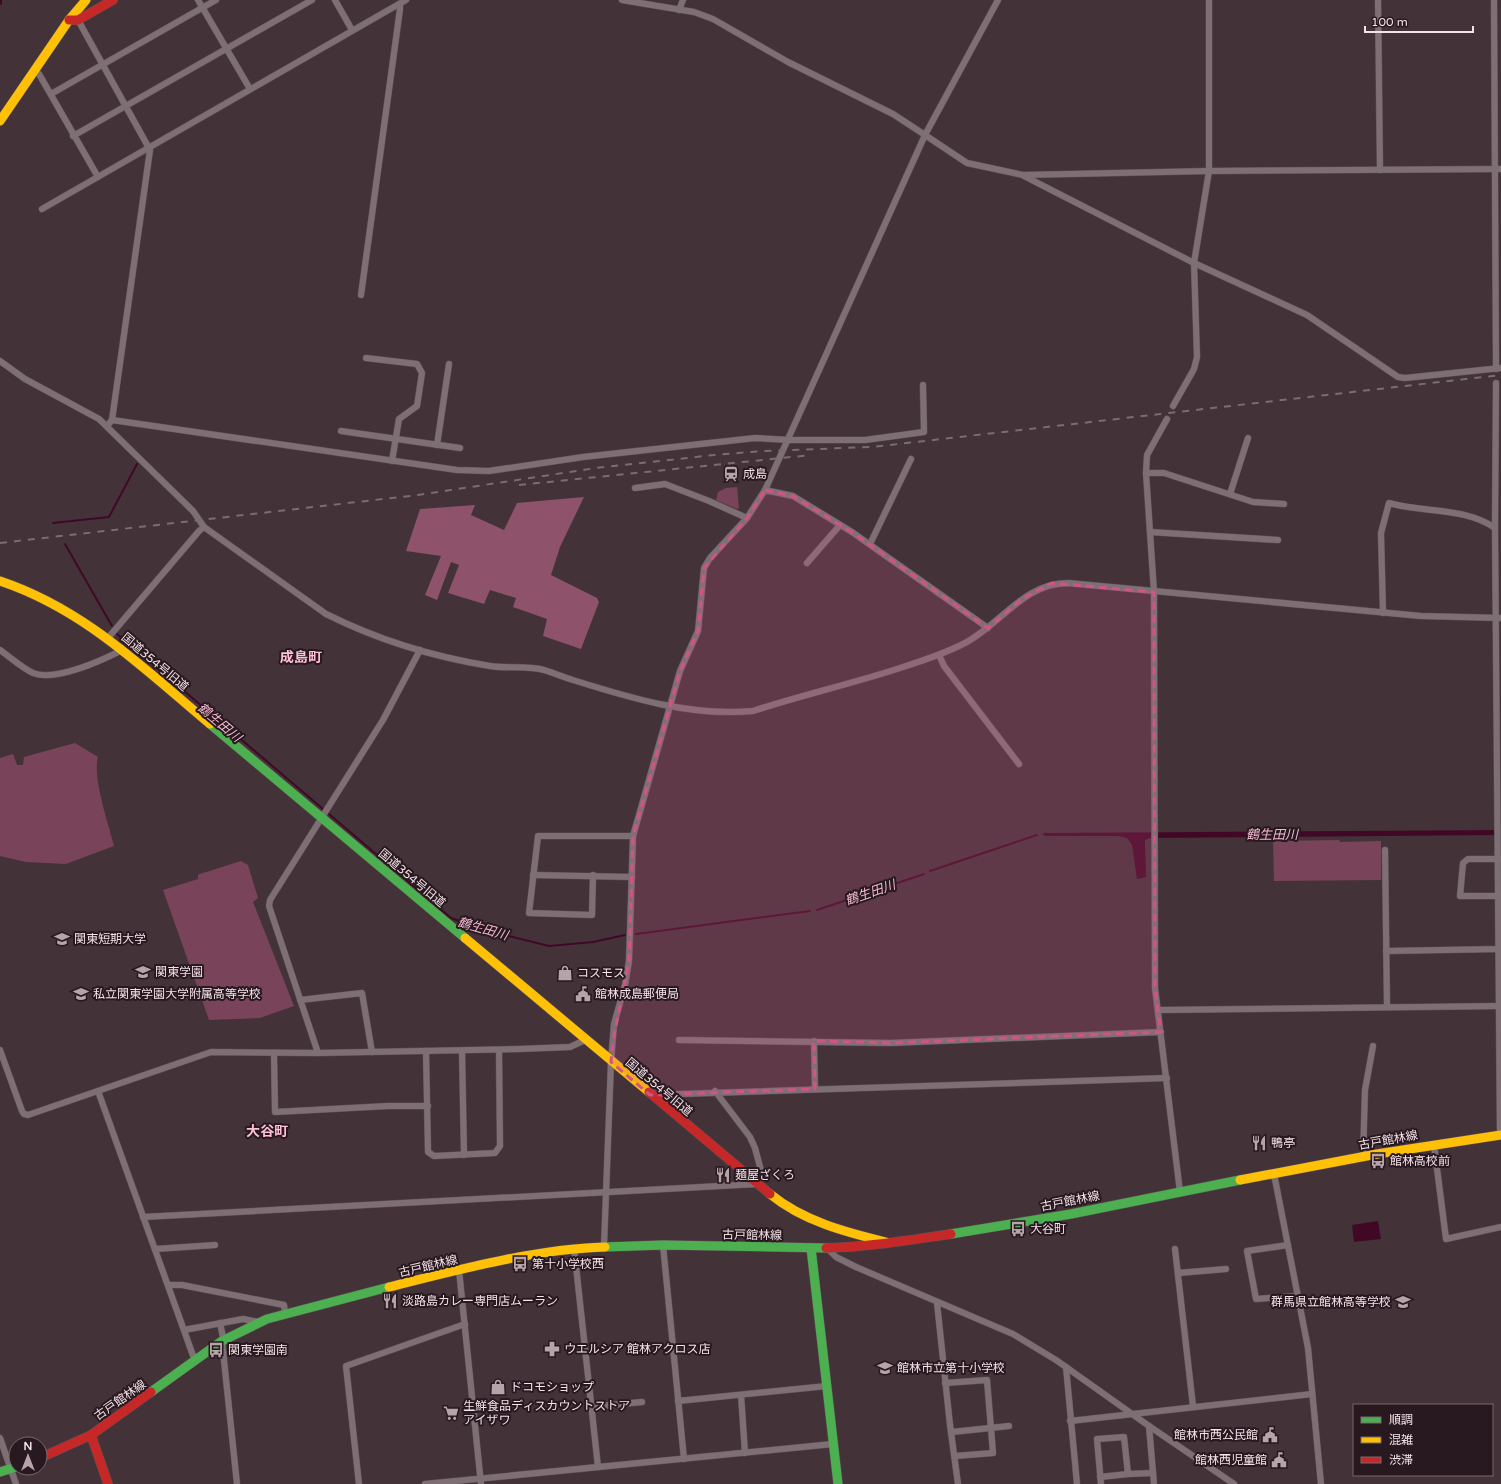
<svg xmlns="http://www.w3.org/2000/svg" width="1501" height="1484" font-family="'Varela Round','Noto Sans JP',sans-serif">
	<style>
		.green { fill: #794359 }
		.forest { fill: #8e526b }
		.water { fill: #410826 }
		.lines { fill: none; stroke-linecap: round; stroke-linejoin: round }
		.stream { stroke: #410826; stroke-width: 2 }
		.street-casing { stroke: #5e5055; stroke-width: 7 }
		.fast-casing { stroke: #5e5055; stroke-width: 10 }
		.slow-casing { stroke: #5e5055; stroke-width: 10 }
		.jam-casing { stroke: #5e5055; stroke-width: 10 }
		.street { stroke: #7d6f74; stroke-width: 6 }
		.fast { stroke: #4caf50; stroke-width: 9 }
		.slow { stroke: #ffc107; stroke-width: 9 }
		.jam { stroke: #c62828; stroke-width: 9 }
		.rail { stroke: #796d71; stroke-width: 2; stroke-dasharray: 7 7; stroke-linecap: butt }
		.marked { fill: #d15485; fill-opacity: 0.2; stroke: #d15485; stroke-width: 3; stroke-dasharray: 8 5; stroke-linejoin: round }
		.labels { text-anchor: middle; stroke-width: 4; stroke-linejoin: round; paint-order: stroke }
		.poi-label { font-size: 12px; fill: #f5e1e8; stroke: #27191f; text-anchor: start }
		.street-label { font-size: 12px; fill: #f5e1e8; stroke: #27191f }
		.water-label { font-size: 13px; font-style: italic; fill: #f4b8cf; stroke: #27191f }
		.quarter-label { font-size: 14px; font-weight: bold; fill: #ffbfd7; stroke: #27191f }
	</style>
	<rect width="100%" height="100%" fill="#433339"/>
	<!-- green -->
	<g class="green">
		<polygon points="737,487 739,508 737,509 716,500 718,492 726,488"/>
		<path d="M75,743L98,757C92,777 109,825 114,846L66,864L26,862L0,856V758L13,754L17,765H23L24,757Z"/>
		<polygon points="1339,840 1340,842 1381,841 1381,880 1274,881 1273,841"/>
		<polygon points="241,861 248,865 258,898 253,902 294,1006 260,1018 209,1020 163,890 198,879 198,875 200,874"/>
	</g>
	<!-- forest -->
	<polygon class="forest" points="584,497 560,547 551,575 597,598 599,602 581,649 543,636 547,619 513,607 516,598 490,590 484,604 448,593 459,565 451,562 437,600 425,595 441,556 406,551 420,509 475,505 471,515 504,530 517,503"/>
	<!-- water -->
	<g class="water">
		<polygon points="1501,830 1501,835 1150,838 1145,840 1145,844 1146,877 1137,879 1132,845 1127,838 1118,836 1044,836 1043,833"/>
		<polygon points="1378,1221 1381,1239 1354,1242 1352,1225"/>
	</g>
	<g class="lines">
		<!-- stream -->
		<g class="stream">
			<polyline points="1,4 1,0"/>
			<polyline points="53,523 109,517 137,464"/>
			<polyline points="65,544 112,626"/>
			<polyline points="117,634 323,809"/>
			<polyline points="329,814 451,918 485,930 549,946 593,942 625,935"/>
			<polyline points="930,871 1037,835"/>
			<polyline points="817,910 924,874"/>
			<polyline points="636,934 810,911"/>
		</g>
		<!-- street casing -->
		<g class="street-casing">
			<g id="street">
				<polyline points="198,0 250,89"/>
				<polyline points="335,0 352,30"/>
				<polyline points="622,0 694,12 713,19 788,62 893,114 925,135 765,490"/>
				<polyline points="998,0 925,135 967,163 1023,175 1209,171 1501,169"/>
				<polyline points="1378,0 1380,170"/>
				<polyline points="1494,0 1496,369"/>
				<polyline points="679,10 683,0"/>
				<polyline points="78,20 150,150 112,420"/>
				<polyline points="34,69 39,74 98,177"/>
				<polyline points="51,94 216,0"/>
				<polyline points="73,136 312,0"/>
				<polyline points="1024,176 1194,263 1307,315 1398,377 1405,378 1501,368"/>
				<polyline points="42,209 406,0"/>
				<polyline points="361,295 400,9 400,4"/>
				<polyline points="366,358 417,364 422,373 417,406 399,419 392,461"/>
				<path d="M0,361L25,379L99,419L193,511L204,527L326,614C376,639 434,657 490,666C507,669 527,665 544,670C554,673 563,677 573,680C630,698 693,717 753,711C802,695 851,684 900,668C922,661 944,654 965,643C1001,624 1024,583 1068,583L1421,616L1501,618"/>
				<polyline points="1496,383 1495,528 1500,1135"/>
				<polyline points="1173,406 1194,369 1197,357 1194,263 1209,171 1209,0"/>
				<polyline points="1167,419 1147,455 1146,473 1154,592 1155,988 1180,1192"/>
				<polyline points="107,426 112,420 457,470 489,471 583,457 755,438 791,440 865,440 924,432 923,385"/>
				<polyline points="341,431 460,448"/>
				<polyline points="437,445 449,364"/>
				<polyline points="1146,473 1164,473 1253,502 1284,504"/>
				<polyline points="635,488 665,484 709,501 747,518"/>
				<polyline points="1230,494 1248,438"/>
				<polyline points="1150,532 1278,540"/>
				<polyline points="870,544 911,459"/>
				<polyline points="807,563 840,525"/>
				<path d="M1383,613L1381,533L1389,503C1423,513 1465,507 1495,528"/>
				<polyline points="108,638 199,531 204,527"/>
				<path d="M0,650C10,657 22,668 33,673C55,682 103,660 122,650"/>
				<polyline points="939,655 944,666 1019,764"/>
				<polyline points="1385,850 1387,1006"/>
				<polyline points="533,875 632,877"/>
				<polyline points="593,875 592,915 529,913 538,836 633,836"/>
				<polyline points="1499,896 1460,896 1463,863 1468,859 1501,859"/>
				<polyline points="1386,951 1500,949"/>
				<polyline points="300,1000 362,993 372,1052"/>
				<polyline points="1158,1010 1501,1006"/>
				<polyline points="679,1040 891,1043 1161,1032"/>
				<polyline points="814,1041 815,1089"/>
				<polyline points="0,1050 22,1111 24,1114 28,1115 211,1052 318,1053 519,1049 570,1047 585,1040"/>
				<polyline points="426,1051 428,1152 434,1156 495,1153 500,1146 499,1050"/>
				<polyline points="462,1051 464,1155"/>
				<polyline points="274,1053 275,1112 388,1106 428,1106"/>
				<polyline points="318,1053 269,906 270,900 383,720 420,650"/>
				<polyline points="98,1091 195,1361"/>
				<polyline points="651,1095 1167,1078"/>
				<polyline points="1434,1145 1446,1239 1501,1227"/>
				<polyline points="1363,1157 1365,1090 1373,1046"/>
				<polyline points="1274,1174 1308,1348 1321,1484"/>
				<polyline points="143,1217 757,1184 763,1178 755,1148 750,1137 715,1091"/>
				<polyline points="663,1245 684,1459"/>
				<polyline points="1288,1245 1247,1251 1256,1299 1298,1296"/>
				<polyline points="604,1246 611,1062 614,1024 625,985 629,961 633,836 680,671 698,631 704,568 710,558 747,518 765,490 793,496 852,532 988,628"/>
				<polyline points="574,1248 598,1467"/>
				<polyline points="827,1248 836,1257 856,1267 1013,1334 1056,1360 1149,1426 1234,1484"/>
				<polyline points="155,1249 215,1245"/>
				<polyline points="1175,1249 1193,1406"/>
				<polyline points="459,1270 481,1484"/>
				<polyline points="1178,1273 1226,1269"/>
				<polyline points="168,1285 182,1285 284,1305 285,1313"/>
				<polyline points="937,1303 950,1425 958,1484"/>
				<polyline points="220,1323 223,1337 222,1341 237,1484"/>
				<polyline points="184,1330 243,1319 259,1322"/>
				<polyline points="1066,1367 1077,1484"/>
				<polyline points="945,1383 987,1380 993,1453 955,1456"/>
				<polyline points="741,1395 745,1453"/>
				<polyline points="678,1401 827,1386"/>
				<polyline points="591,1407 642,1402"/>
				<polyline points="1070,1421 1312,1394"/>
				<polyline points="1149,1426 1154,1484"/>
				<polyline points="952,1432 1009,1426"/>
				<polyline points="0,1438 16,1484"/>
				<polyline points="1100,1477 1128,1474"/>
				<polyline points="359,1484 346,1366 465,1324"/>
				<polyline points="425,1484 833,1444"/>
				<polyline points="1101,1484 1097,1439 1124,1437 1128,1474 1153,1473"/>
			</g>
		</g>
		<!-- fast casing -->
		<g class="fast-casing">
			<g id="fast">
				<polyline points="210,724 465,938"/>
				<polyline points="951,1234 1071,1214 1240,1180"/>
				<polyline points="605,1247 663,1245 826,1248"/>
				<polyline points="811,1248 838,1484"/>
				<polyline points="151,1392 222,1341 267,1319 389,1287"/>
				<polyline points="0,1472 16,1467"/>
			</g>
		</g>
		<!-- slow casing -->
		<g class="slow-casing">
			<g id="slow">
				<polyline points="0,121 69,20 86,0"/>
				<path d="M0,581C84,609 143,668 210,724"/>
				<polyline points="465,938 649,1092"/>
				<polyline points="1240,1180 1377,1154 1501,1135"/>
				<path d="M770,1194C803,1221 845,1232 886,1242"/>
				<path d="M389,1287C457,1270 535,1249 605,1247"/>
			</g>
		</g>
		<!-- jam casing -->
		<g class="jam-casing">
			<g id="jam">
				<polyline points="69,20 78,20 113,0"/>
				<polyline points="649,1092 770,1194"/>
				<path d="M826,1248C868,1247 909,1240 951,1234"/>
				<polyline points="91,1435 108,1484"/>
				<polyline points="40,1458 91,1435 151,1392"/>
			</g>
		</g>
		<!-- street -->
		<use href="#street" class="street"/>
		<!-- fast -->
		<use href="#fast" class="fast"/>
		<!-- slow -->
		<use href="#slow" class="slow"/>
		<!-- jam -->
		<use href="#jam" class="jam"/>
		<!-- rail -->
		<g class="rail">
			<polyline points="519,485 811,455"/>
			<polyline points="0,543 418,495 596,468 714,455 762,451 872,447 1501,375"/>
		</g>
	</g>
	<!-- marked area -->
	<path class="marked" d="M765,490L793,496L852,532L988,628L1023,598L1052,583L1154,592L1155,988L1161,1032L891,1043L814,1041L815,1089L650,1095L611,1062L613,1041L629,961L633,836L680,671L698,631L704,568L747,518Z"/>
	<!-- icons -->
	<defs>
		<g id="station-bare" transform="scale(1.2)"><path d="M-3-6H3Q5-6 5-4V2Q5 4 3 4L4.5 6H3L1.5 4h-3L-3 6H-4.5L-3 4Q-5 4-5 2V-4Q-5-6-3-6ZM-3.5-4v3h7v-3ZM-3.5 1v1.5H-2V1ZM2 1v1.5H3.5V1Z" fill="#b7a4ab" stroke="#27191f" stroke-width="2.5" paint-order="stroke"/></g>
		<g id="university-bare" transform="scale(1.2)"><path d="M0-5L7-2L0 1L-7-2ZM-4 1L0 2.5L4 1V4Q0 6-4 4Z" fill="#b7a4ab" stroke="#27191f" stroke-width="2.5" paint-order="stroke"/></g>
		<g id="school-bare" transform="scale(1.2)"><path d="M0-5L7-2L0 1L-7-2ZM-4 1L0 2.5L4 1V4Q0 6-4 4Z" fill="#b7a4ab" stroke="#27191f" stroke-width="2.5" paint-order="stroke"/></g>
		<g id="shop-bare" transform="scale(1.2)"><path d="M-5-2.5h2.3a2.7 3.5 0 0 1 5.4 0H5L5.5 6h-11ZM-1.5-2.5h3a1.5 2.3 0 0 0-3 0Z" fill="#b7a4ab" stroke="#27191f" stroke-width="2.5" paint-order="stroke"/></g>
		<g id="civic-bare" transform="scale(1.2)"><path d="M-.6-6.5H3V-4.5H.6V-3L4-1V1h2V6H-6V1h2V-1L-.6-3ZM-1.2 2.5V6h2.4V2.5Z" fill="#b7a4ab" stroke="#27191f" stroke-width="2.5" paint-order="stroke"/></g>
		<g id="restaurant-bare" transform="scale(1.2)"><path d="M-5-6h1v4h1v-4h1v4h1v-4h1v5L-1.5 .5V6h-2V.5L-5-1ZM5-6V6H3V1.5H1.5Q1.5-4 5-6Z" fill="#b7a4ab" stroke="#27191f" stroke-width="2.5" paint-order="stroke"/></g>
		<g id="bus-bare" transform="scale(1.2)"><path d="M-5-6H5V4H4V6H2V4H-2V6H-4V4H-5ZM-3.5-4V0h7V-4ZM-3.5 1.2v1.5H-2V1.2ZM2 1.2v1.5H3.5V1.2Z" fill="#b7a4ab" stroke="#27191f" stroke-width="2.5" paint-order="stroke"/></g>
		<g id="pharmacy-bare" transform="scale(1.2)"><path d="M-2-6h4v4h4v4h-4v4h-4v-4h-4v-4h4Z" fill="#b7a4ab" stroke="#27191f" stroke-width="2.5" paint-order="stroke"/></g>
		<g id="supermarket-bare" transform="scale(1.2)"><path d="M-6-5.5h2.5l.6 2H6L4.5 2H-2.5L-4.4-4H-6ZM-1.5 3.2a1.3 1.3 0 1 0 .1 0ZM3 3.2a1.3 1.3 0 1 0 .1 0Z" fill="#b7a4ab" stroke="#27191f" stroke-width="2.5" paint-order="stroke"/></g>
	</defs>
	<g fill-rule="evenodd">
		<use href="#station-bare" x="731" y="474"/>
		<use href="#university-bare" x="62" y="939"/>
		<use href="#school-bare" x="143" y="972"/>
		<use href="#shop-bare" x="565" y="973"/>
		<use href="#school-bare" x="81" y="994"/>
		<use href="#civic-bare" x="583" y="994"/>
		<use href="#restaurant-bare" x="1259" y="1143"/>
		<use href="#bus-bare" x="1378" y="1161"/>
		<use href="#restaurant-bare" x="723" y="1175"/>
		<use href="#bus-bare" x="1018" y="1229"/>
		<use href="#bus-bare" x="520" y="1264"/>
		<use href="#restaurant-bare" x="390" y="1301"/>
		<use href="#school-bare" x="1403" y="1302"/>
		<use href="#pharmacy-bare" x="552" y="1349"/>
		<use href="#bus-bare" x="216" y="1350"/>
		<use href="#school-bare" x="885" y="1368"/>
		<use href="#shop-bare" x="498" y="1387"/>
		<use href="#supermarket-bare" x="451" y="1413"/>
		<use href="#civic-bare" x="1270" y="1435"/>
		<use href="#civic-bare" x="1279" y="1460"/>
	</g>
	<g class="labels">
		<!-- poi labels -->
		<g class="poi-label">
			<text x="743" y="478">成島</text>
			<text x="74" y="943">関東短期大学</text>
			<text x="155" y="976">関東学園</text>
			<text x="577" y="977">コスモス</text>
			<text x="93" y="998">私立関東学園大学附属高等学校</text>
			<text x="595" y="998">館林成島郵便局</text>
			<text x="1271" y="1147">鴨亭</text>
			<text x="1390" y="1165">館林高校前</text>
			<text x="735" y="1179">麺屋ざくろ</text>
			<text x="1030" y="1233">大谷町</text>
			<text x="532" y="1268">第十小学校西</text>
			<text x="402" y="1305">淡路島カレー専門店ムーラン</text>
			<text x="1391" y="1306" text-anchor="end">群馬県立館林高等学校</text>
			<text x="564" y="1353">ウエルシア 館林アクロス店</text>
			<text x="228" y="1354">関東学園南</text>
			<text x="897" y="1372">館林市立第十小学校</text>
			<text x="510" y="1391">ドコモショップ</text>
			<text x="463" y="1410">生鮮食品ディスカウントストア<tspan x="463" dy="14">アイザワ</tspan></text>
			<text x="1258" y="1439" text-anchor="end">館林市西公民館</text>
			<text x="1267" y="1464" text-anchor="end">館林西児童館</text>
		</g>
		<!-- street labels -->
		<g class="street-label">
			<text transform="translate(155 662) rotate(40)" y="4">国道354号旧道</text>
			<text transform="translate(412 878) rotate(40)" y="4">国道354号旧道</text>
			<text transform="translate(659 1087) rotate(40)" y="4">国道354号旧道</text>
			<text transform="translate(1388 1140) rotate(-10)" y="4">古戸館林線</text>
			<text transform="translate(1070 1201) rotate(-11)" y="4">古戸館林線</text>
			<text transform="translate(752 1235) rotate(1)" y="4">古戸館林線</text>
			<text transform="translate(428 1266) rotate(-13)" y="4">古戸館林線</text>
			<text transform="translate(120 1400) rotate(-35)" y="4">古戸館林線</text>
		</g>
		<!-- water labels -->
		<g class="water-label">
			<text transform="translate(220 722) rotate(40)" y="5">鶴生田川</text>
			<text x="1272" y="839">鶴生田川</text>
			<text transform="translate(870 892) rotate(-19)" y="5">鶴生田川</text>
			<text transform="translate(483 928) rotate(16)" y="5">鶴生田川</text>
		</g>
		<!-- quarter labels -->
		<g class="quarter-label">
			<text x="301" y="662">成島町</text>
			<text x="267" y="1136">大谷町</text>
		</g>
	</g>
	<!-- legend -->
	<rect x="1353" y="1404" width="140" height="72" fill="#27191f" stroke="#79696f"/>
	<rect x="1361" y="1417" width="20" height="6" fill="#4caf50" stroke="#79696f"/>
	<text x="1389" y="1424" font-size="12" fill="#f5e1e8">順調</text>
	<rect x="1361" y="1437" width="20" height="6" fill="#ffc107" stroke="#79696f"/>
	<text x="1389" y="1444" font-size="12" fill="#f5e1e8">混雑</text>
	<rect x="1361" y="1457" width="20" height="6" fill="#c62828" stroke="#79696f"/>
	<text x="1389" y="1464" font-size="12" fill="#f5e1e8">渋滞</text>
	<!-- north arrow -->
	<g transform="translate(28 1456)"><circle r="19" fill="#27191f" stroke="#79696f"/>
	<path d="M0-3L7 15L0 10L-7 15Z" fill="#b7a4ab"/>
	<text y="-6" font-size="11" font-weight="bold" text-anchor="middle" fill="#f5e1e8">N</text>
	</g>
	<!-- scale -->
	<path d="M1365 26v6h108v-6" fill="none" stroke="#f5e1e8" stroke-width="2"/>
	<text x="1371" y="26" font-size="12" fill="#f5e1e8" stroke="#27191f" stroke-width="3" paint-order="stroke">100 m</text>
</svg>
